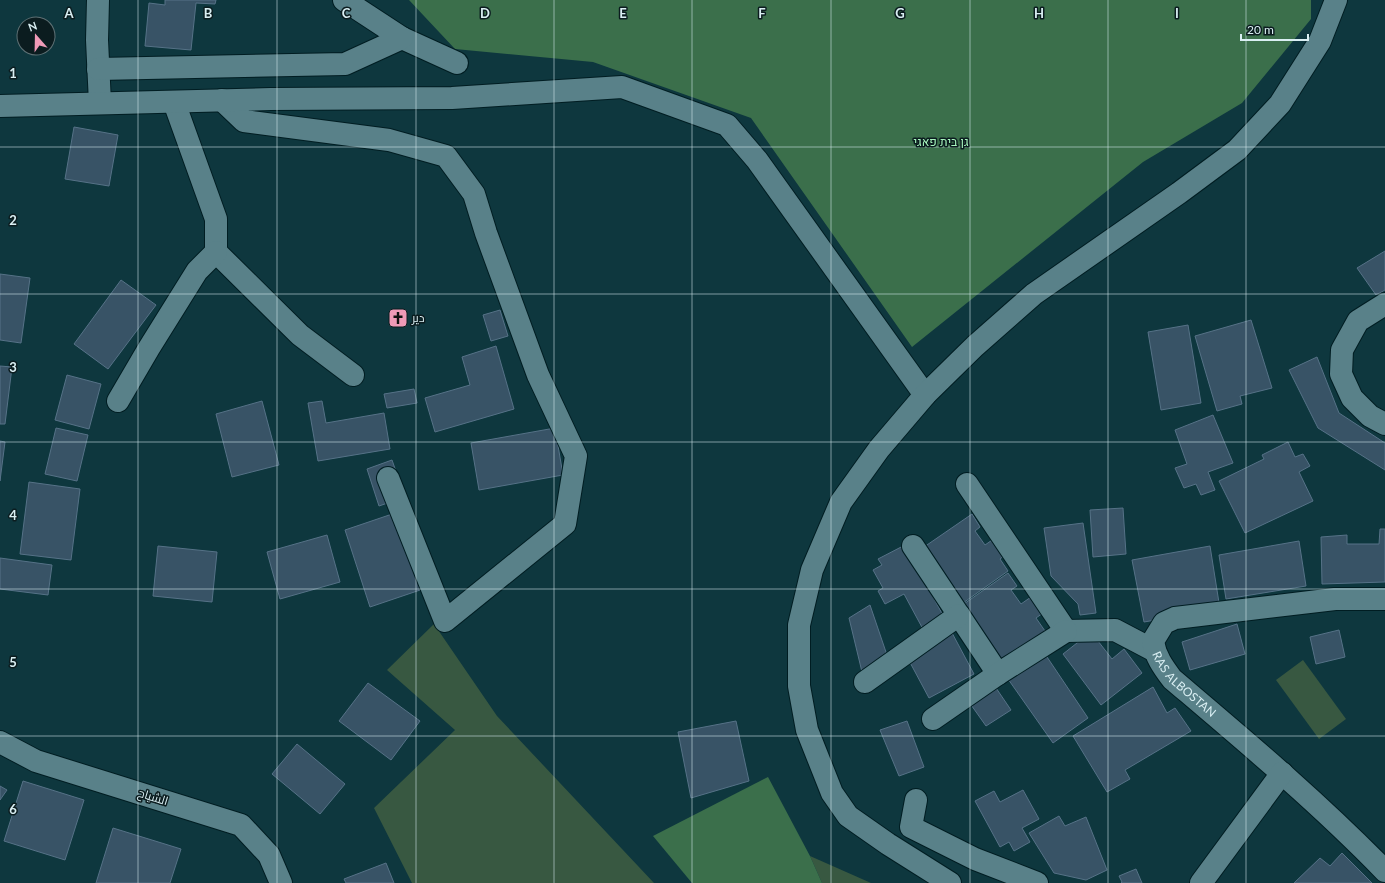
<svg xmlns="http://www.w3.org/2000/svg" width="1385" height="883" font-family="Lato,Cairo,Heebo,sans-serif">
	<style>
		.green { fill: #385841 }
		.forest { fill: #3b6f4b }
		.building { fill: #385366; stroke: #567287 }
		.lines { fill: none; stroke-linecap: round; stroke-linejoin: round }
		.minor-casing { stroke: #001d22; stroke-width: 24 }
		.minor { stroke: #598189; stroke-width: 22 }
		.grid { fill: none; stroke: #daeff3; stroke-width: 1; stroke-opacity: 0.55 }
		.labels { text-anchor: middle; stroke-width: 3; stroke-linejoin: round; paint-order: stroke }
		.park-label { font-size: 12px; fill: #a8f7be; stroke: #0b1c1f }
		.poi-label { font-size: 12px; fill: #daeff3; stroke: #0b1c1f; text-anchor: start }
		.street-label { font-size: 12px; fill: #daeff3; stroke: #0b1c1f }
		.grid-label { font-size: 13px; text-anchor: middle; font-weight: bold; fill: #daeff3; stroke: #0b1c1f; stroke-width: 3; stroke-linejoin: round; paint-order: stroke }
	</style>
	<rect width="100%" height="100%" fill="#0e373e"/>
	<!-- green -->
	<g class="green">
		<polygon points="434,624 497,716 654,883 412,883 374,808 455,730 387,670"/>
		<polygon points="1303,660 1346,719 1319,739 1276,680"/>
		<polygon points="810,856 871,883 822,883"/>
	</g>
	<!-- forest -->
	<g class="forest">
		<polygon points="409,0 1311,0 1311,19 1242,103 1143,162 912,347 751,118 593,62 455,49"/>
		<polygon points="768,777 810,856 822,883 692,883 653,836"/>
	</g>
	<!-- building -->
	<g class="building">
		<polygon points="165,0 216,0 215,4 196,3 191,50 145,46 149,3 165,5"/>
		<polygon points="74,127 118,135 109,186 65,179"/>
		<polygon points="1385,251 1385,290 1376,295 1357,268"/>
		<polygon points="0,274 30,278 21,343 0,340"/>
		<polygon points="121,280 156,305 108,369 74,344"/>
		<polygon points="500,310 508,336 491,341 483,315"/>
		<polygon points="1251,320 1272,388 1240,396 1242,404 1217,411 1195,336"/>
		<polygon points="1188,325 1201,403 1161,410 1148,332"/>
		<polygon points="496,346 514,409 435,432 425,398 470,385 462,357"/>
		<polygon points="1317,357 1339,413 1385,443 1385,470 1318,428 1289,370"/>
		<polygon points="0,366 12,367 5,424 0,424"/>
		<polygon points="67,375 101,384 89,429 55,420"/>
		<polygon points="414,389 417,403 387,408 384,394"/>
		<polygon points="262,401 279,465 232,477 216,414"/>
		<polygon points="322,401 326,423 384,413 390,449 318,461 308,403"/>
		<polygon points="1213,415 1233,463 1208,472 1215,490 1201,495 1196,484 1184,488 1175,468 1187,464 1175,430"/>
		<polygon points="56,428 88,435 77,481 45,474"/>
		<polygon points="555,428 563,475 479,490 471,443"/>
		<polygon points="0,441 5,442 0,481"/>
		<polygon points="1288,442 1295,457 1303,454 1310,466 1299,472 1313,501 1245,533 1219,481 1264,459 1262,455"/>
		<polygon points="392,460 405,497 379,506 367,469"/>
		<polygon points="29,482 80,489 71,560 20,554"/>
		<polygon points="1123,508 1126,554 1093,557 1090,510"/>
		<polygon points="407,509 432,586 370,607 345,530"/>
		<polygon points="972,514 980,527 975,531 985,545 995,538 1006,554 1000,559 1008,571 963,603 924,547"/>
		<polygon points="1083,523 1096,613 1080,615 1078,604 1051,576 1044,528"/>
		<polygon points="1380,529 1385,529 1385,582 1322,584 1321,537 1347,535 1347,544 1379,544"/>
		<polygon points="327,535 340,582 280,599 267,552"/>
		<polygon points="1299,541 1306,586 1226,599 1219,555"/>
		<polygon points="905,545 945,619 924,631 904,594 885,604 878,591 883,588 873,570 882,565 878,559"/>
		<polygon points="158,546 217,552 212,602 153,596"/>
		<polygon points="1210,546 1220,609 1144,622 1132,560"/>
		<polygon points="0,558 52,565 48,595 0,589"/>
		<polygon points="1008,573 1017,586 1011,590 1021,604 1031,597 1043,613 1036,618 1045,631 999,662 961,606"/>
		<polygon points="870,605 889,661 862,672 849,618"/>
		<polygon points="1237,624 1245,654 1190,670 1182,642"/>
		<polygon points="1339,630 1345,657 1316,664 1310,637"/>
		<polygon points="951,631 974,674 929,698 906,655"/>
		<polygon points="1091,632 1112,659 1124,649 1142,673 1101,705 1063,654"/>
		<polygon points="1045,654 1088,718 1053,743 1008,679"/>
		<polygon points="368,683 420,721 391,760 339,721"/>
		<polygon points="994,685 1011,710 986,726 969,702"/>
		<polygon points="1153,687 1167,713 1175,708 1191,731 1125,770 1130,779 1107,792 1073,736"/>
		<polygon points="736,721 749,781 691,798 678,732"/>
		<polygon points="907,721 924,767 899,776 880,730"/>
		<polygon points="297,744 345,784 320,814 272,774"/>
		<polygon points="23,781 84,800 65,860 4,841"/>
		<polygon points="0,786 7,790 0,800"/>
		<polygon points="1023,790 1039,819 1022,828 1030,842 1014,851 1009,842 1000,847 975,801 994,791 1000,802"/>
		<polygon points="1059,816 1065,826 1086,817 1107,870 1086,880 1054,873 1029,833"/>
		<polygon points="113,828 181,849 170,883 96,883"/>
		<polygon points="1342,853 1372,883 1294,883 1320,858 1330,866"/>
		<polygon points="386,863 394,883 346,883 344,879"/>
		<polygon points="1136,869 1142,883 1121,883 1122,882 1119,876"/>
	</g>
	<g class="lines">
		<!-- minor casing -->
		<g class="minor-casing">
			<g id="minor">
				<polyline points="98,0 97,40 100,103"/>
				<polyline points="402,38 457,63"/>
				<polyline points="98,69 345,64 402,38 344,0"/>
				<polyline points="222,100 244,121 389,140 446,156 474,194 486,233 538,375 576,456 565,524 445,621 388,478"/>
				<polyline points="174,102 216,219 216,252 300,335 353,375"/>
				<polyline points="0,106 271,99 452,98 622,87 727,125 757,160 925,395"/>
				<polyline points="1385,304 1358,321 1342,350 1341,374 1352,398 1370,416 1385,424"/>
				<polyline points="118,401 149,348 197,271 216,252"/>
				<polyline points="967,484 1066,631 1115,630 1155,651"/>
				<polyline points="913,546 998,674"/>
				<path id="s1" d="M1385,599H1335L1175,618L1164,623L1153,641C1155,656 1163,667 1172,679C1245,741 1318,802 1385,871"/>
				<polyline points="865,682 959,615"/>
				<polyline points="933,719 998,674 1066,631"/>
				<polyline points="0,742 36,761 241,825 269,855 281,883"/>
				<polyline points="916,800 911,827 975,859 1037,883"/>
				<polyline points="950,883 888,844 848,816 832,793 807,730 799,686 799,625 812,570 841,502 879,449 925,395 975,346 1034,294 1179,193 1237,150 1280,104 1320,41 1336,0"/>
				<polyline points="1201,883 1282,773"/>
			</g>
		</g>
		<!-- minor -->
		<use href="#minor" class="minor"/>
	</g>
	<!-- grid -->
	<path class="grid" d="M138,0V883M277,0V883M416,0V883M554,0V883M692,0V883M831,0V883M970,0V883M1108,0V883M1246,0V883M0,147H1385M0,294H1385M0,442H1385M0,589H1385M0,736H1385"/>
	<!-- icons -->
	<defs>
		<g id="church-square" transform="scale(1)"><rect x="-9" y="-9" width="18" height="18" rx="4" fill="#ef9ab7" stroke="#0b1c1f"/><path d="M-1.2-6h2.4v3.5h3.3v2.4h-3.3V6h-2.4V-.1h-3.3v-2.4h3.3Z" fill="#111"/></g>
	</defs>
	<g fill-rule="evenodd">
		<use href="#church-square" x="398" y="318"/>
	</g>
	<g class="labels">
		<!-- park labels -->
		<g class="park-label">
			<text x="941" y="146">גן בית פאגי</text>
		</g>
		<!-- poi labels -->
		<g class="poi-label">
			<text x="412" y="322">دير</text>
		</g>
		<!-- street labels -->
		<g class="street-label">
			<text dy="4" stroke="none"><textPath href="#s1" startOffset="299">RAS ALBOSTAN</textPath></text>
			<text transform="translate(153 797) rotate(17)" y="4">الشياح</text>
		</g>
	</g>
	<g class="grid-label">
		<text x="69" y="18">A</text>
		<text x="208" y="18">B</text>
		<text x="346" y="18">C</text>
		<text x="485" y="18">D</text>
		<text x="623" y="18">E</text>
		<text x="762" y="18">F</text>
		<text x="900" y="18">G</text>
		<text x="1039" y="18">H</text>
		<text x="1177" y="18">I</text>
		<text x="13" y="78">1</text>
		<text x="13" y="225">2</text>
		<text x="13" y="372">3</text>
		<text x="13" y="520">4</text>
		<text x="13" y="667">5</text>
		<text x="13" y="814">6</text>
	</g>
	<!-- north arrow -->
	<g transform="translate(36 36) rotate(340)"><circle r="19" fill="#0b1c1f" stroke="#5e7074"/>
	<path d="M0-3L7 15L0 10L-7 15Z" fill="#ef9ab7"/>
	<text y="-6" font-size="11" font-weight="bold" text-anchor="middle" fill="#daeff3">N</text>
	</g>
	<!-- scale -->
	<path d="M1241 34v6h67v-6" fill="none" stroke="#daeff3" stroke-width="2"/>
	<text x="1247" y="34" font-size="12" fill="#daeff3" stroke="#0b1c1f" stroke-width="3" paint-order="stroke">20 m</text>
</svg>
